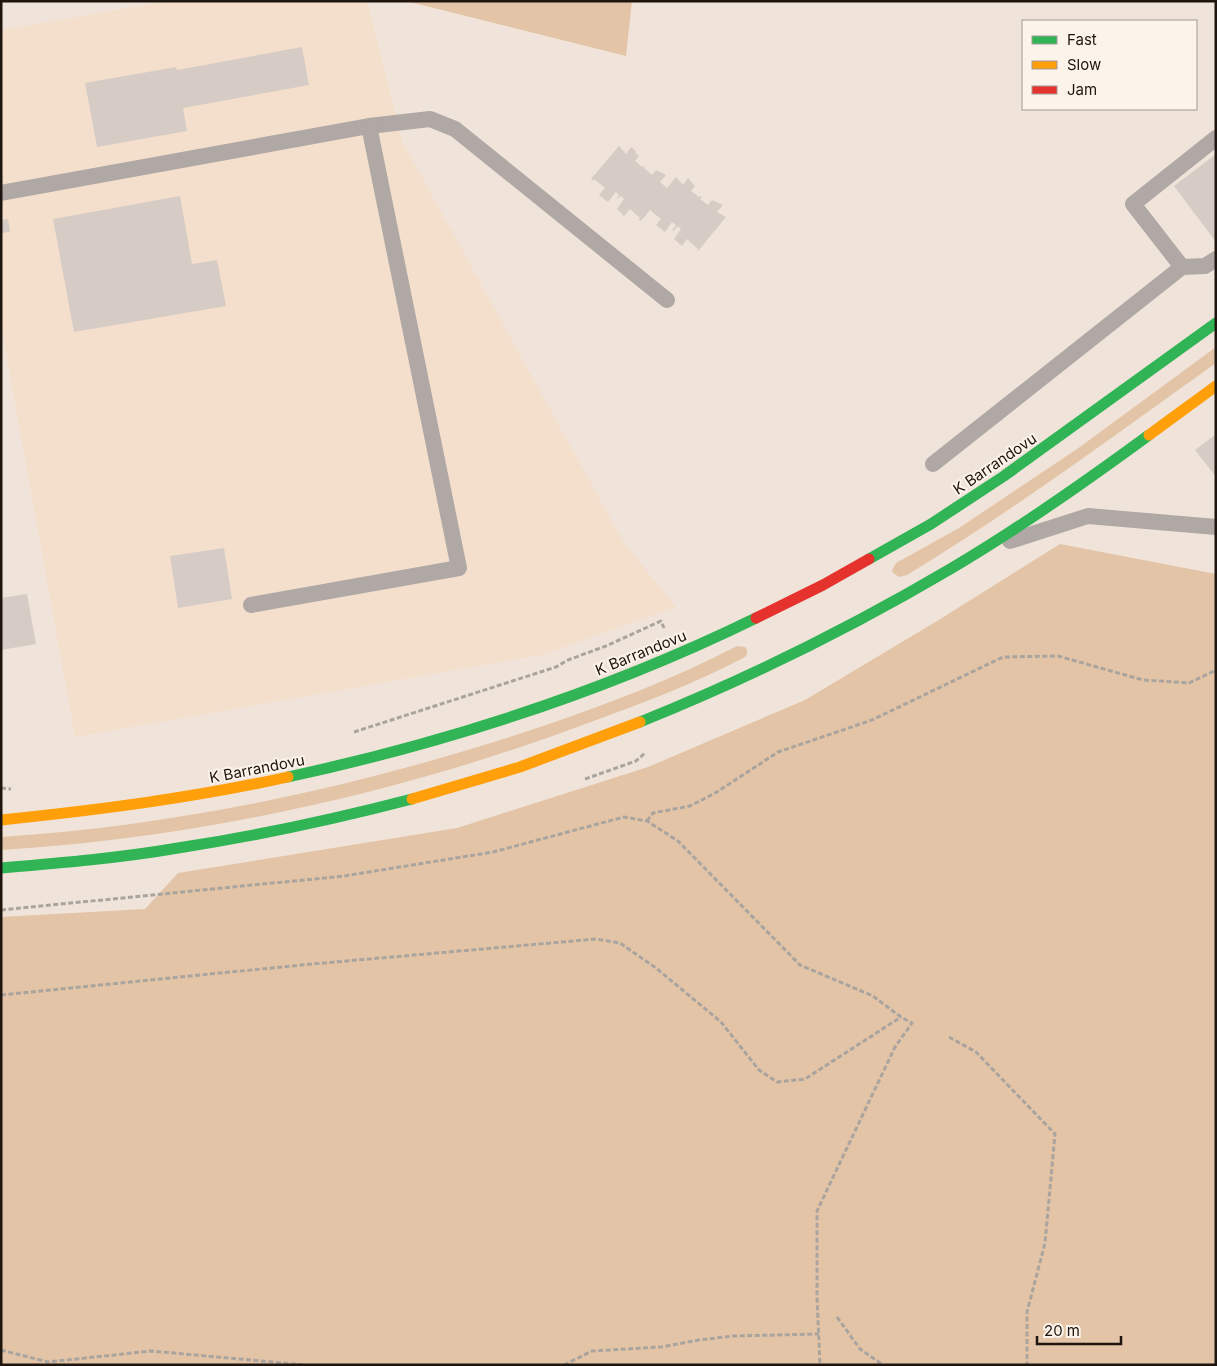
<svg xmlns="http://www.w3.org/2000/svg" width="1217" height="1366" font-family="Inter,sans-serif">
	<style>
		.built { fill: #f4dfcd }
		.green { fill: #e4c4a7 }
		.building { fill: #d6ccc5 }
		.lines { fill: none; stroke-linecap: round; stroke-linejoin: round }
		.path { stroke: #aaa49f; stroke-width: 3; stroke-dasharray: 5 2.5; stroke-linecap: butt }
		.lane { stroke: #afa8a4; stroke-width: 16 }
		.fast { stroke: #30b455; stroke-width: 11 }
		.slow { stroke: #ff9f0a; stroke-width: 11 }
		.jam { stroke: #e5322d; stroke-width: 11 }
		.labels { text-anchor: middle; stroke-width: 4; stroke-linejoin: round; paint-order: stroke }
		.street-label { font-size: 15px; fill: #1d150e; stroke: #fcf3eb }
	</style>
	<rect width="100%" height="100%" fill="#f0e4da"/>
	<!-- built -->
	<polygon class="built" points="168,1 367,1 402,141 624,543 676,607 542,655 75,737 1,325 1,30"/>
	<!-- green -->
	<g class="green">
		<polygon points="406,1 632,1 626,56"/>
		<path d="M1216,347V363C1114,436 1014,510 907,575L899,577L893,573L892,570L896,563L959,528L1077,449Z"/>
		<polygon points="1060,544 1216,574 1216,1365 1,1365 1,917 145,909 178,873 457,828 648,767 805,700 942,618"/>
		<path d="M737,646L745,647L747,650V655L745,657C696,683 643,703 591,722C405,792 200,838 1,850V837C169,826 334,792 494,742C576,716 660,686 737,646Z"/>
	</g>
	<!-- building -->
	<g class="building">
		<polygon points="302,47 309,85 183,108 187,131 97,147 85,83 176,67 177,70"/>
		<polygon points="619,146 626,154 631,147 636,151 635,152 639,156 635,161 642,167 644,166 645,167 644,168 652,175 656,170 666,175 660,182 667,188 676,177 683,185 688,178 695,186 691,191 699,197 700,196 702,197 700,199 708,205 712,200 723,205 717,212 726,217 698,251 697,250 698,249 687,239 682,246 674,239 681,229 678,226 673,231 672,230 676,225 672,222 665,232 656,225 661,219 650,210 641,221 639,220 640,218 630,209 624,216 617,209 624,199 621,196 616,200 619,195 616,192 608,202 599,195 605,188 594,179 593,181 591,179"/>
		<polygon points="1216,154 1216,242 1174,186"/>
		<polygon points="180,196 192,264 217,260 226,306 74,332 53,219"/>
		<polygon points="8,219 10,232 1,233 1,220"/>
		<polygon points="1216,434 1216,477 1195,450"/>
		<polygon points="224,548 232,599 178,608 170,556"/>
		<polygon points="27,594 36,644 1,650 1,598"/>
	</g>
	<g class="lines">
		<!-- path -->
		<g class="path">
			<polyline points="354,732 556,667 568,660 606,646 661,621 664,628"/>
			<polyline points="585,779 636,761 645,753"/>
			<polyline points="1,788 11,789"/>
			<polyline points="647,821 653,813 690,806 717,792 778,752 872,720 1003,657 1058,656 1143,680 1189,683 1216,670"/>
			<polyline points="1,910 344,876 493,852 624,817 647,821 678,841 800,965 873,996 901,1017 912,1023 895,1047 817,1211 817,1297 820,1365"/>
			<polyline points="1,995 301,965 596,939 620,943 656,968 721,1022 759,1070 777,1082 805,1079 901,1017"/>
			<polyline points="949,1037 976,1052 1055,1134 1045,1243 1027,1312 1027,1365"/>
			<polyline points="837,1317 860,1349 883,1365"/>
			<polyline points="1,1350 48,1362 151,1351 306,1365"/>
			<polyline points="564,1365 592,1351 661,1347 699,1340 733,1336 819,1334"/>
		</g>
		<!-- lane -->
		<g class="lane">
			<polyline points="1,193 369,126 430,119 455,129 667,300"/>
			<polyline points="1182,267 1133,204 1216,138"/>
			<polyline points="933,464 1182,267 1205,266 1216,259"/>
			<polyline points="1010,541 1088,516 1216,527"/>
			<polyline points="251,605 459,568 369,126"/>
		</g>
		<!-- fast -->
		<g class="fast">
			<polyline points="869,559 931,524 1004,476 1216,323"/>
			<path d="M640,722C747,679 852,627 952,568C1020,528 1085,482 1149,435"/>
			<path d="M288,777C449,742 607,691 756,618"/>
			<path d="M1,868C60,863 120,858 178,848C257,836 335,819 412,799"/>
		</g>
		<!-- slow -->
		<g class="slow">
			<polyline points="1149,435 1216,386"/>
			<polyline points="412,799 520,767 640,722"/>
			<path d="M1,820C97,810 193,798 288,777"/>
		</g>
		<!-- jam -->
		<polyline class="jam" points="756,618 823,585 869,559"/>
	</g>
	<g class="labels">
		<!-- street labels -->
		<g class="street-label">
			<text transform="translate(995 464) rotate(-34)" y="5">K Barrandovu</text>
			<text transform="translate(641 653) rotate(-22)" y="5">K Barrandovu</text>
			<text transform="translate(257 769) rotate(-11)" y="5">K Barrandovu</text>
		</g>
	</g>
	<!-- border -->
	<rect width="1217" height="1366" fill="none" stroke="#1d150e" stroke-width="5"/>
	<!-- legend -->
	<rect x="1022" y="20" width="175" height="90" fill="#fcf3eb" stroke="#a39a93"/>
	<rect x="1032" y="36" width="25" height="8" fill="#30b455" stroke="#a39a93"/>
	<text x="1067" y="45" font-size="15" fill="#1d150e">Fast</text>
	<rect x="1032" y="61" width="25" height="8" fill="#ff9f0a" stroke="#a39a93"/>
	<text x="1067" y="70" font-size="15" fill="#1d150e">Slow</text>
	<rect x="1032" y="86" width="25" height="8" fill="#e5322d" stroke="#a39a93"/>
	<text x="1067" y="95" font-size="15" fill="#1d150e">Jam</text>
	<!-- scale -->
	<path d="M1037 1336v8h84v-8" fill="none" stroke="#1d150e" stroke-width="2.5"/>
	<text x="1044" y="1336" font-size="15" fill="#1d150e" stroke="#fcf3eb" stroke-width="4" paint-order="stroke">20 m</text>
</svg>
